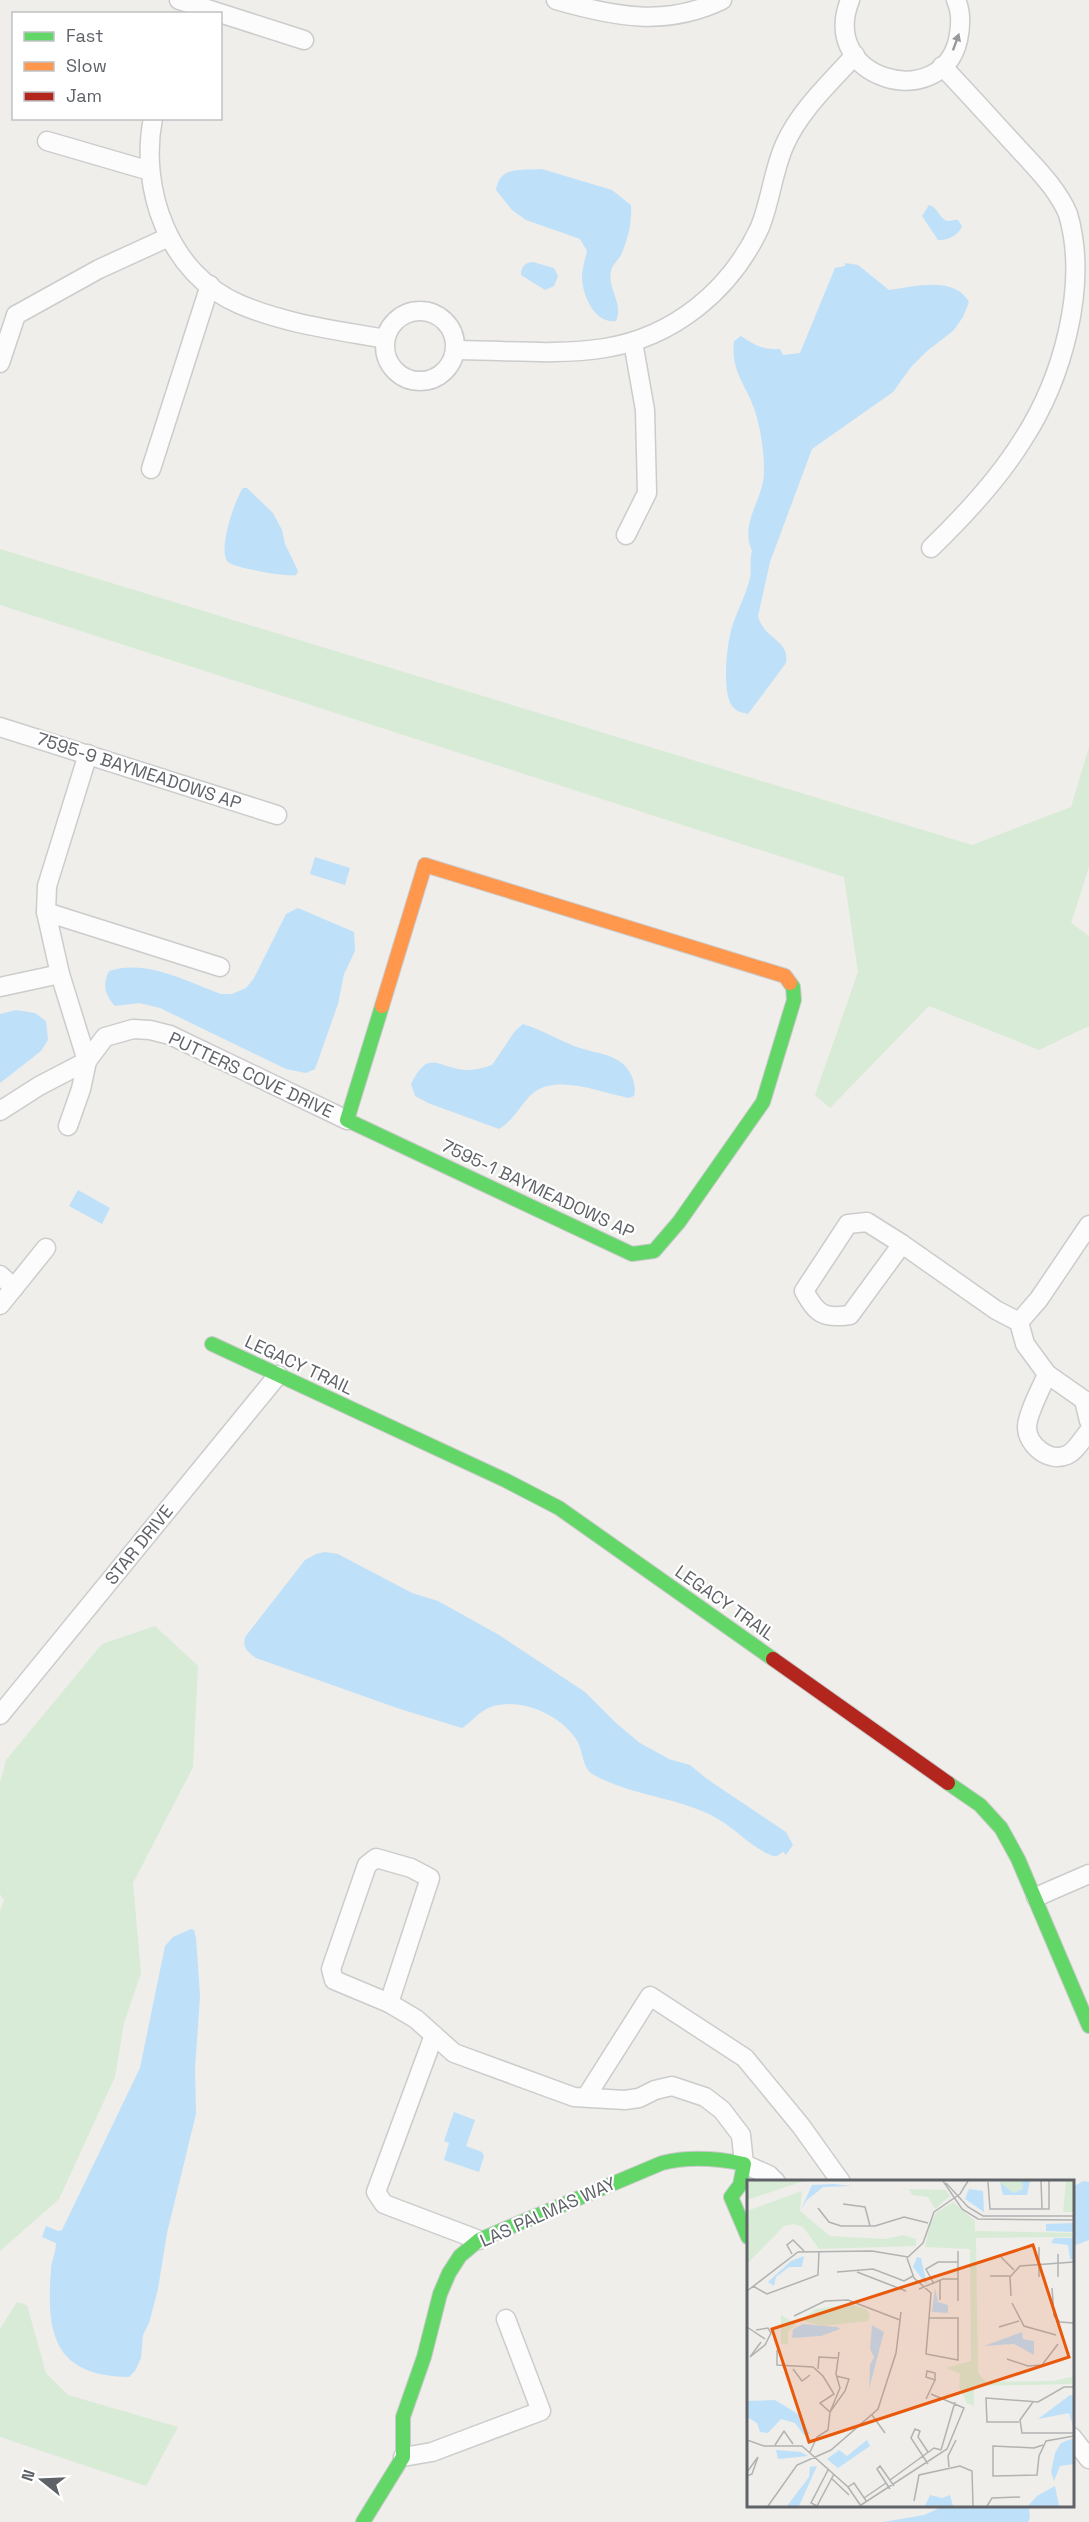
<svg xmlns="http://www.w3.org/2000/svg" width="1089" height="2522" font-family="'Space Grotesk',sans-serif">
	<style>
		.green { fill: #d8ebd6 }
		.water { fill: #bfe0f9 }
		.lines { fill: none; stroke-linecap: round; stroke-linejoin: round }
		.street-casing { stroke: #cbcccc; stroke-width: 21 }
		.fast-casing { stroke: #cacacb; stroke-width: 16 }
		.slow-casing { stroke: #cacacb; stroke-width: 16 }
		.jam-casing { stroke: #cacacb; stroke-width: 16 }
		.street { stroke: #fdfcfc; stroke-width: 18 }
		.fast { stroke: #63d668; stroke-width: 14 }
		.slow { stroke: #ff974d; stroke-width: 14 }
		.jam { stroke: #b3261e; stroke-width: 14 }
		.oneway { fill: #96999c }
		.labels { text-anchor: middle; stroke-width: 4.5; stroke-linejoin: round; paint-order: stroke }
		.street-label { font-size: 18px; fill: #5f6368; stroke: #fff }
		.inset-road { fill: none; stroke: #b1b2b2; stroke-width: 1.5 }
		.view { fill: #e8590c; fill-opacity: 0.15; stroke: #e8590c; stroke-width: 3 }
		.inset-edge { fill: none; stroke: #5f6368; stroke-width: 3 }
	</style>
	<rect width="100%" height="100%" fill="#efeeea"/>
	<!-- green -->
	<g class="green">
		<polygon points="0,549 972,845 1071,807 1089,747 1089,867 1071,923 1089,936 1089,1026 1039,1050 929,1006 830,1108 815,1095 858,972 844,877 0,605"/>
		<polygon points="155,1626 198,1666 193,1767 133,1883 141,1973 124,2023 115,2077 59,2199 0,2251 0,1911 4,1900 0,1894 0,1783 6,1760 102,1644"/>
		<polygon points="17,2302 27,2305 46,2373 68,2395 178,2427 146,2486 0,2437 0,2329"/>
	</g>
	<!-- water -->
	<g class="water">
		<path d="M542,169L612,190L631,205C632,223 628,239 621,255C618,261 612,264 611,271C607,289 624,303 616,321C595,324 583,297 582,278C582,270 585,259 587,251L580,239L526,220L512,210L496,190C500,165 521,171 542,169Z"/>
		<path d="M929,205C938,207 940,220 948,221C952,221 955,219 958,220L962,226C959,235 947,241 938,240L922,216Z"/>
		<path d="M533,262L554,268L558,276L554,286L545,290L521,275C521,267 524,263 533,262Z"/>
		<path d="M845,263L858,265L889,290C913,287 954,275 969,302L963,317L953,331L927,351L911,367L893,392L812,449L770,562L758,616C764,640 790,639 786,663L748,714C744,713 738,712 735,709C720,698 727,643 732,627C737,611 746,595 750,578C752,569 749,561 752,551C739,522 764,500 764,471C764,451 761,431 755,411C747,386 730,371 734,341L741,336C754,345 763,350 780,349L783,355L800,353L835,268L845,266Z"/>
		<path d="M243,488H247L273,513L282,530L285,544L298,571L296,575C287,577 234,568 228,562C217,551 235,499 243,488Z"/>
		<polygon points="315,857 350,868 345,885 310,874"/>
		<path d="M298,908L354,932L355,951L344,974L338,1004L315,1069L306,1073L286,1069L160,1008L139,1003L115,1006C105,995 102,985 109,971C147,959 185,981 221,994H232L246,988L254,978L286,914Z"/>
		<polygon points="16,1010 35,1013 46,1021 48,1040 41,1051 0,1083 0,1014"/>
		<path d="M523,1024C542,1030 557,1039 574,1046C589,1052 610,1053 622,1063C631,1070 637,1085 634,1096L629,1098C601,1093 556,1073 532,1094C521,1104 513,1121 499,1129L428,1103L415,1096L411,1084C430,1046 438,1070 469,1070C476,1070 486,1067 492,1065L515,1031Z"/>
		<polygon points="78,1190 110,1208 102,1224 69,1206"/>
		<path d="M325,1552L338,1554L412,1593L438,1601L499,1635L585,1692L616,1723L640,1743L669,1759L690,1765L707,1779L786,1832L793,1845L786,1855L783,1852L777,1856H773C750,1847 733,1826 711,1815C674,1797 630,1795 594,1775C581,1768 584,1750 576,1739C559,1714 520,1697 491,1707C479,1711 472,1722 462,1728L400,1709L256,1658C248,1652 242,1648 245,1637L305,1560L316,1554Z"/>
		<path d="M191,1929L194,1930L196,1938L200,1996L195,2069L196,2114L167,2233L158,2289L149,2323L143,2335L141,2358L135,2371L129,2377C54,2376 46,2334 51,2270C51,2261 56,2253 56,2243L42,2237L46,2226L58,2231L62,2230L140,2068L165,1946L173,1937Z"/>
		<polygon points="454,2112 475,2120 466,2146 482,2152 484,2156 479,2172 444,2160 449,2143 444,2141"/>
		<polygon points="1083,2181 1089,2182 1089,2240 1073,2246 1073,2187"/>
		<polygon points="944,2506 1029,2506 1030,2518 1028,2522 883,2522 924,2515"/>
	</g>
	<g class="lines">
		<!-- street casing -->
		<g class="street-casing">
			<g id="street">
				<polyline points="179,0 304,40"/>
				<path d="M556,0C615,17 666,27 722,0"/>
				<path d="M850,0C818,80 941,113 958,40C961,26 962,13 956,0"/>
				<path d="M153,118C139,189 169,274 239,304C285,324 336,330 385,339"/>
				<polyline points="47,141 150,171"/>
				<circle cx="420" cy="346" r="35"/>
				<polyline points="16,315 99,269 169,237"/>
				<path d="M455,350C504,350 557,356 605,348C674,337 731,290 760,227C771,200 773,170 785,144C800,110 831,82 855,55"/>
				<polyline points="0,363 16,315"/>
				<polyline points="151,469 210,285"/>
				<polyline points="626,535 647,493 645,410 633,342"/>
				<path d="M931,548C964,516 997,481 1022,441C1062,380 1089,286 1068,214C1057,188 1035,167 1016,146C991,119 967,92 942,66"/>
				<polyline points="0,727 277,815"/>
				<polyline points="46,912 220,967"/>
				<polyline points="0,987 60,974"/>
				<polyline points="0,1111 39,1086 87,1061 105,1037 133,1029 150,1030 170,1035 347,1120"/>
				<polyline points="68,1126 81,1089 87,1061 60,974 46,912 47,886 88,754"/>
				<path d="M867,1222L902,1244L850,1315C823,1319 817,1314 804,1291L848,1224Z"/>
				<polyline points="902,1244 996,1310 1019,1322 1025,1344 1047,1374"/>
				<polyline points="0,1275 14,1288"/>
				<polyline points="0,1305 46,1248"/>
				<polyline points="1019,1322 1039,1299 1089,1225"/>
				<path d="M1089,1421L1084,1400L1047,1374C1042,1387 1027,1414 1027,1427C1027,1445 1049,1463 1067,1455C1075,1452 1083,1438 1089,1431"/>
				<polyline points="0,1715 278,1375"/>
				<polygon points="376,1858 411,1868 430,1878 389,2003 334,1980 331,1969 367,1865"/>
				<polyline points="1036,1897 1089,1874"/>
				<polyline points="389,2003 416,2019 454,2053 574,2097 625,2100 639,2098 655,2090 672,2086 705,2097 722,2110 741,2135 744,2164 769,2175 776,2182"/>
				<polyline points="434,2035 376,2192 384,2204 479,2240"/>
				<polyline points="586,2097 650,1996 745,2058 801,2126 841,2182"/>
				<polyline points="1072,2437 1089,2459"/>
				<polyline points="403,2457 432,2452 541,2411 506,2319"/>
			</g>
		</g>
		<!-- fast casing -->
		<g class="fast-casing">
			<g id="fast">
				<polyline points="382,1006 347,1120 632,1254 654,1251 679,1222 763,1102 794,1000 793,987 790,983"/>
				<polyline points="212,1344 505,1480 559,1508 773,1659"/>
				<polyline points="948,1783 980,1805 1001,1828 1018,1859 1089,2026"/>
				<path d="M363,2522L403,2457V2417L424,2357L440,2294L449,2273L460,2256L479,2240L662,2163C690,2156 716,2158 744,2164L740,2185L731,2197L748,2237"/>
			</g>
		</g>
		<!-- slow casing -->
		<g class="slow-casing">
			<g id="slow">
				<polyline points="425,865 785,976 790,983"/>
				<polyline points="382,1006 425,865"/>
			</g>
		</g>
		<!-- jam casing -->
		<g class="jam-casing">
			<polyline id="jam" points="773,1659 948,1783"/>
		</g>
		<!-- street -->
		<use href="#street" class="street"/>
		<!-- fast -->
		<use href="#fast" class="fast"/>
		<!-- slow -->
		<use href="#slow" class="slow"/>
		<!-- jam -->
		<use href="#jam" class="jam"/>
	</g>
	<!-- one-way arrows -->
	<defs><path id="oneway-solid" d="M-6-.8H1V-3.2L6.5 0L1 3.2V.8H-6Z" transform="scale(1.5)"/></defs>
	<use class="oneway" href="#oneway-solid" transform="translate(956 42) rotate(-70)"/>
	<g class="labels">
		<!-- street labels -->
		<g class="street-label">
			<text transform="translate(139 771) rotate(18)" y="6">7595-9 BAYMEADOWS AP</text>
			<text transform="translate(251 1075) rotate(25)" y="6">PUTTERS COVE DRIVE</text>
			<text transform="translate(538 1189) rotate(25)" y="6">7595-1 BAYMEADOWS AP</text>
			<text transform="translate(299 1365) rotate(25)" y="6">LEGACY TRAIL</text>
			<text transform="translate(139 1545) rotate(-51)" y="6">STAR DRIVE</text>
			<text transform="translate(725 1603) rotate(35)" y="6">LEGACY TRAIL</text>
			<text transform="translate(548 2212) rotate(-24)" y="6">LAS PALMAS WAY</text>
		</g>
	</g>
	<!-- overview -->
	<g transform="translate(747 2180)">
		<rect width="327" height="327" fill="#efeeea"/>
		<path d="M0,1H57L0,20ZM275,1L276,9L266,13L253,2ZM319,1H327V32H316ZM162,9L199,10L203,16L188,29L181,17L165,15ZM55,11L53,31L83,56L139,59L156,55L169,59V66L72,69L56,47L47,44L37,46L0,84V31ZM206,22L228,41V51L327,53V57L229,58L231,193L239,202L307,201L323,197L327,198V204L227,206V226L220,223L212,207L213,194L199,188L224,181L223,69L178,67L183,43L190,32ZM104,124L120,130L123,135L121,141L75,146L53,140L69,129ZM34,135L49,144L41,152V165L34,163Z" fill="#d8ebd6"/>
		<path d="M275,1H283L280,15H256L253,2L266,13L276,9ZM65,5L86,4L104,6L76,7L60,20L54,30ZM222,9L236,11L237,32L218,19ZM327,43V52L299,51V44ZM307,58H327V80L323,79L321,65L304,63ZM57,76L55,87H42L29,97L27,106L21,102L44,81ZM170,77L174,78L180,105L166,87ZM188,108L191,122L201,125V133L185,132ZM56,144L90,147L93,149L74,156L45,158L46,149ZM125,145L137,152L122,209L123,185L127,177L123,169ZM275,152L276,159L287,161V175L267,164L237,166ZM323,215L327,216V249L322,233L291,239ZM28,220L51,234L63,254L57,255L48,243L34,239L21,253L13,252L10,243L0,237V221ZM327,258V284L313,286L307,301L304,292L308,273L314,263ZM120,260L123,266L91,288L80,279L92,270L100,276ZM29,270L54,272L61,276L31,279ZM70,286L52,326H40L62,297L63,287ZM308,306L312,326H281L290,316ZM183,315L195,318L203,315L206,326H178Z" fill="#bfe0f9"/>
		<path class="inset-road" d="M196,1L215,29L231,39L327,40M294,1L295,29M241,2L243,29H298M199,3L221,27L236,36H327M96,24L118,27L123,46M71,28L82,42L94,46H128L157,37L181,43M298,29H302V1M292,67V97M211,71V121M45,74L40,65L46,60L57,71M311,74V97M254,77L267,90M160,78L167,98L184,113L182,138M90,92L126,89L157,101L166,96M110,92L159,111M243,96H263M193,100V120M187,104L179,89L191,82H211M6,106L20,114L71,95L72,71M305,108L307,136L313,142L327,143M172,109L196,99H211M0,111L51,72L125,71L161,77L176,63L187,32L213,14L221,1M264,116L263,97L273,86L327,82M265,123L277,146L309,155M47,136L78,121L101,120L153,140M182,138H211V180L179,174ZM0,147L18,159M252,147L272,141M9,150L21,148L24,153L18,165L3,177L14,162M30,170V185L66,187L76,196L87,214L73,223L83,232L93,208L89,194L92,172M260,179L281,186L295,185L311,164M46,189L55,201L63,195M71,189L72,177L90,178M180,191L188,193V200L179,197ZM179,219L188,200M286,222L273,240L275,253H327M125,235L138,253M272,242H240L239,218L291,222L317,207H327M0,260L17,266H55L101,307L114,326M28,265L37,251L46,264M296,265L287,268L246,266V296L290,295L292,276L299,261L327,256M194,270L208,222M63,272L70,257L81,250L83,232L98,211L102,199L89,196M181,272L171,257L173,251L168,249L164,258L181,284M202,287L201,276L209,260M81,290L64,323L70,326L87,294M0,292L11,277M0,296L5,294L11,277M84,298L102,315M143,300L187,268L194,270M101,307L107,303L120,322M143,309L130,289L133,286L147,306M117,318L139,303M167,321L172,295L213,286L225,291L226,326M114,325L200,269L217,228L184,214M21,326L50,285L84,270L131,229L149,173L154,132M240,326L245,318L273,317"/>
		<path class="view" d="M286,65L322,177L62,262L25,149Z"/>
		<rect width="327" height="327" class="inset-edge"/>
	</g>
	<!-- legend -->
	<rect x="12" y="12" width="210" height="108" fill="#ffffff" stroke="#bfc1c3" stroke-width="1.5"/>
	<rect x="24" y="32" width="30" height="9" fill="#63d668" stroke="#bfc1c3" stroke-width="1.5"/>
	<text x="66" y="42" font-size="18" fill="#5f6368">Fast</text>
	<rect x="24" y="62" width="30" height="9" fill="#ff974d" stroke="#bfc1c3" stroke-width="1.5"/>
	<text x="66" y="72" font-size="18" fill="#5f6368">Slow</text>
	<rect x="24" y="92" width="30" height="9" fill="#b3261e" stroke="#bfc1c3" stroke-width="1.5"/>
	<text x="66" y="102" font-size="18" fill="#5f6368">Jam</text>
	<!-- north arrow -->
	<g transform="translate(42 2480) rotate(288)" stroke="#ffffff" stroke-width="4.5" paint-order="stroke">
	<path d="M0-4.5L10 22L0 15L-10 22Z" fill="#5f6368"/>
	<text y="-9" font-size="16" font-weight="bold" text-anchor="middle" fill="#5f6368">N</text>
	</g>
</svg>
